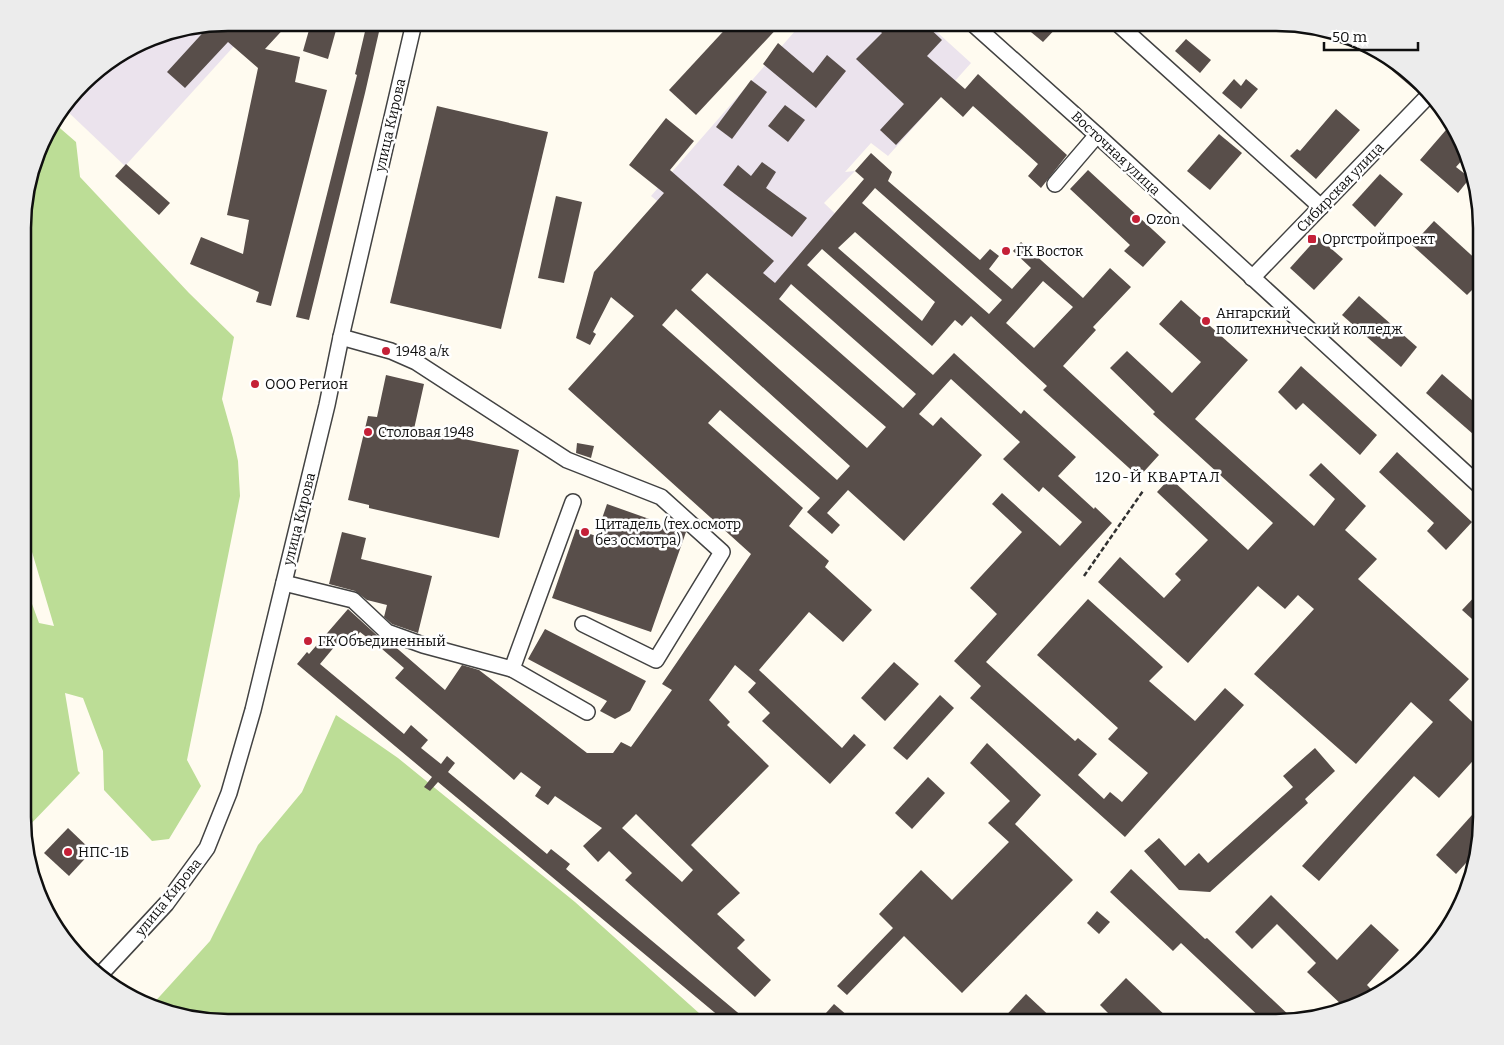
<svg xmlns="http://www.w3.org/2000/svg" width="1504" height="1045" font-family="Bitter,serif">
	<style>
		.industrial { fill: #ebe3ed }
		.forest { fill: #bcdd96 }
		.building { fill: #584e4a; fill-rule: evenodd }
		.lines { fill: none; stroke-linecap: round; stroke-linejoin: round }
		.minor-casing { stroke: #424242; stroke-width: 18 }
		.path { stroke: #313131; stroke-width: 2.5; stroke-dasharray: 5 2.5; stroke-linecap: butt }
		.minor { stroke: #fff; stroke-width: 15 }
		.poi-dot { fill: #c52037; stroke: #fff; stroke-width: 2 }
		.labels { text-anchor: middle; stroke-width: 5; stroke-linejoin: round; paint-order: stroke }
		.street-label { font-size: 14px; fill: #0f0f0f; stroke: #fff }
		.poi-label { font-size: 14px; fill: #0f0f0f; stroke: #fff; text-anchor: start }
		.neighbourhood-label { font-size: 15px; letter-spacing: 1px; fill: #0f0f0f; stroke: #fff }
		.rim { fill: none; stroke: #0f0f0f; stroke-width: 2.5 }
	</style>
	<rect width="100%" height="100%" fill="#fffbf0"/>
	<!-- industrial -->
	<g class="industrial">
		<polygon points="228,23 255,23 125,166 65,109 92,74 149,38"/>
		<polygon points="802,23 927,23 971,63 888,156 871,143 845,172 855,171 824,203 844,222 779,299 651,196"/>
	</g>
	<!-- forest -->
	<g class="forest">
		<polygon points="54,123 76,142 80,177 189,293 234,337 222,399 233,438 238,461 240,496 187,760 201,786 169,839 152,841 104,790 103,751 83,698 65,693 78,771 80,773 24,831 24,582 39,623 54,626 24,525 24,201 44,137"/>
		<polygon points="336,715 398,758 575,902 709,1022 215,1022 162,1012 151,1006 210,941 258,845 302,792"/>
	</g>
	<!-- building -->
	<g class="building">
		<polygon points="228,22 289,23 265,49 300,57 295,82 327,90 271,306 256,302 259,292 190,264 201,237 243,254 249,220 227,215 258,68 228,42 185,88 167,72 209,26"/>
		<polygon points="311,23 338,23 328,59 303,51"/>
		<polygon points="367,23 381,23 365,93 309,320 296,317 357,75 355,74"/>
		<polygon points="731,23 782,23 696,115 669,90"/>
		<polygon points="873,23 924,23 942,40 927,56 965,89 978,74 1067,155 1041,188 1028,176 1038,164 973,106 963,117 941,97 896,145 880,130 904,104 856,59 882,33"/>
		<polygon points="1020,23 1061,23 1043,42"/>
		<polygon points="1186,39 1211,60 1200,73 1175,51"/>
		<polygon points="778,43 813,73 827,55 846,71 816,108 763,64"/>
		<polygon points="1378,52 1401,65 1420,86 1415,90 1375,56"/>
		<polygon points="1234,79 1241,86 1246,79 1258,89 1241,109 1222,93"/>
		<polygon points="751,80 767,92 732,139 716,127"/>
		<polygon points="785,105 805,120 788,142 768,126"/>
		<polygon points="437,106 548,132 501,329 390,303"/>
		<polygon points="1336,109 1360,130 1316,179 1290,156 1297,149 1300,151"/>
		<path d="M666,118L694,141L670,170L774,261L763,273L775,283L864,179L855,171L871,153L892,172L888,181L980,260L990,249L999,256L989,269L1012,289L1031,268L1013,251L1021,242L1083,298L1110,268L1131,287L1093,327L1096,330L1063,366L1159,455L1139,477L1043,390L1047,386L971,316L962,326L955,320L932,346L822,249L807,265L933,375L954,353L1021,414L1024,410L1076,457L1058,476L1094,509L1095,507L1112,523L986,662L1075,741L1078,738L1097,754L1078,775L1104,799L1110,792L1122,802L1148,773L1108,739L1118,728L1037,655L1088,599L1163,667L1149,681L1195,721L1225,688L1244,705L1125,837L970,698L981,686L954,661L997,614L970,588L1022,532L992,504L1002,493L1060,546L1082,522L1043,487L1039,492L1003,459L1020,442L951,379L919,414L933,426L941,417L982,455L904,541L848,490L827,513L840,525L832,534L807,512L820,498L720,410L708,423L803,508L789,526L829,561L825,567L872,610L843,642L809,612L759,670L842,748L854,734L866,745L830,784L762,721L770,713L748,692L756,683L735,665L709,700L730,722L727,725L769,766L691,845L740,893L717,914L745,940L737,948L771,980L755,997L625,880L632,873L609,851L598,862L583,846L602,828L555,796L548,805L535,796L541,787L521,772L514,780L395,678L404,668L382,649L360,632L353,641L345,634L320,664L404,734L411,725L428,740L421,748L441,764L447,756L455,763L448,772L547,854L551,849L570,864L566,869L749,1022H726L438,782L430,791L424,787L432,777L297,664L307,652L309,654L348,609L381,639L392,644L445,690L462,665L479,670L587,753H613L621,742L631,747L672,690L662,684L751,554L568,389L634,316L611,297L593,332L596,334L590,345L576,338L594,272L664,193L629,165ZM875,188L1002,300L989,314L862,203ZM855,232L935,302L922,321L838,248ZM707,273L886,427L867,448L691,290ZM1043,281L1073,307L1034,348L1006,323ZM791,284L916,394L903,408L779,299ZM676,309L850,466L837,480L662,325ZM636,814L693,870L682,882L622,828Z"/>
		<polygon points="1452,123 1464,158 1456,167 1470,178 1458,193 1420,160"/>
		<polygon points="1219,134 1242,153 1210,190 1187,171"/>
		<polygon points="762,162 776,172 766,188 807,218 792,237 723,185 738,165 751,176"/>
		<polygon points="126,164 170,203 159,215 115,176"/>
		<polygon points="1088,170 1166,242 1143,267 1124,251 1130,245 1070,189"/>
		<polygon points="1380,174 1403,194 1375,227 1352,205"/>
		<polygon points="556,196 582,202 564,283 538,278"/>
		<polygon points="1434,221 1481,264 1481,281 1467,295 1412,245"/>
		<polygon points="1318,237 1343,259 1314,290 1290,268"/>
		<polygon points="1359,296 1417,347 1401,367 1342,315"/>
		<polygon points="1181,300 1248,360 1195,419 1314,526 1335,499 1309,475 1321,463 1366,506 1345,530 1377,559 1358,579 1469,679 1449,700 1481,730 1481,752 1439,798 1414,776 1319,881 1302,866 1433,722 1411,702 1356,764 1254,674 1314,609 1298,595 1285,609 1258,586 1188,663 1098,582 1120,557 1164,598 1181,580 1175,574 1208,540 1157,492 1170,478 1248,550 1273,523 1153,414 1155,412 1110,368 1127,351 1172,393 1201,362 1159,324"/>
		<polygon points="1301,366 1377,435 1360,455 1303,403 1296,410 1278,392"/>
		<polygon points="1442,374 1481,408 1481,441 1426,393"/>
		<polygon points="386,375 424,384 414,429 519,450 499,538 369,508 369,505 348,500 368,416 377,417"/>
		<polygon points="577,443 594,446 591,458 576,453"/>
		<polygon points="1397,452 1472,522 1446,550 1427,531 1434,523 1379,472"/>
		<polygon points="607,504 686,532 651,632 552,598 576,529 596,536"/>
		<polygon points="342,532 366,538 361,559 432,576 418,633 392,624 384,617 387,605 367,600 355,591 329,584"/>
		<polygon points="1481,590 1481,627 1462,610"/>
		<polygon points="545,629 646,681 630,711 615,719 600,711 607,701 528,659"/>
		<polygon points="894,662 919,684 885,721 861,698"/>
		<polygon points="940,695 954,708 907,760 893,748"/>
		<polygon points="987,743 1041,795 1015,824 1073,880 962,993 904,936 847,995 837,986 893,928 879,914 921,870 952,900 1009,842 988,823 1010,801 970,763"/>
		<polygon points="1315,748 1335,771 1305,799 1308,803 1210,892 1179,890 1144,851 1159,838 1185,866 1199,853 1208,863 1293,787 1283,776"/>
		<polygon points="928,777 945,793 912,829 895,813"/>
		<polygon points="1481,805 1481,830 1477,851 1456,874 1436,855"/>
		<polygon points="68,828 92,851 69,876 44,853"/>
		<polygon points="1131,869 1205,939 1207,938 1293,1019 1277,1022 1265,1022 1181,943 1173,951 1110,892"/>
		<polygon points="1271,895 1337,960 1371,924 1399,950 1367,985 1376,994 1367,1001 1344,1007 1307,972 1316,963 1277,924 1252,949 1235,932"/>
		<polygon points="1097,911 1110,922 1099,934 1087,923"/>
		<polygon points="1126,978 1172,1022 1117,1022 1100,1005"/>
		<polygon points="1026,994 1056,1022 1000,1022"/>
		<polygon points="834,1004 855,1022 836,1022 826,1013"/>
	</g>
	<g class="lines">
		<!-- minor casing -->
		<g class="minor-casing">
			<g id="minor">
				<polyline points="972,23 1097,135 1481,487"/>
				<polyline points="1117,23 1321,207"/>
				<polyline points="1055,184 1097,135"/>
				<polyline points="1252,278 1428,96"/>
				<polyline points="341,337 391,351 416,362 567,460 661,497 722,552 656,660 583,624"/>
				<polyline points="573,502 512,669 587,712"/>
				<polyline points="284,583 353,600 387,632 423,645 512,669"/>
				<polyline points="99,976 166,904 207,848 229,793 253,710 327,405 341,337 414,23"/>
			</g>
		</g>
		<!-- path -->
		<polyline class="path" points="1084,576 1143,491"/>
		<!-- minor -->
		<use href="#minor" class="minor"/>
	</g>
	<!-- markers -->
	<g class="poi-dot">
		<circle cx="1136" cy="219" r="5"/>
		<rect x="1307" y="234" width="10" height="10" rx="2.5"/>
		<circle cx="1006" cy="251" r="5"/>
		<circle cx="1206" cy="321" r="5"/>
		<circle cx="386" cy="351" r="5"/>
		<circle cx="255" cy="384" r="5"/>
		<circle cx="368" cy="432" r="5"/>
		<circle cx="585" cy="532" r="5"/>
		<circle cx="308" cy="641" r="5"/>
		<circle cx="68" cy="852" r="5"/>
	</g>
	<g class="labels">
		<!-- street labels -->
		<g class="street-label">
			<text transform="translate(390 125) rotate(-77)" y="5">улица Кирова</text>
			<text transform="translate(1116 153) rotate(43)" y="5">Восточная улица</text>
			<text transform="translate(1340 187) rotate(-46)" y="5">Сибирская улица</text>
			<text transform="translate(299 519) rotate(-76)" y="5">улица Кирова</text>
			<text transform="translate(168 897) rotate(-51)" y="5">улица Кирова</text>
		</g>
		<!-- poi labels -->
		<g class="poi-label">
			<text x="1146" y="224">Ozon</text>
			<text x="1322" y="244">Оргстройпроект</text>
			<text x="1016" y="256">ГК Восток</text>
			<text x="1216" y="318">Ангарский<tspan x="1216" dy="16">политехнический колледж</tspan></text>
			<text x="396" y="356">1948 а/к</text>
			<text x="265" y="389">ООО Регион</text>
			<text x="378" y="437">Столовая 1948</text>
			<text x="595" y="529">Цитадель (тех.осмотр<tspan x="595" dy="16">без осмотра)</tspan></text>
			<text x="318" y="646">ГК Объединенный</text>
			<text x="78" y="857">НПС-1Б</text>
		</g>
		<!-- neighbourhood labels -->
		<g class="neighbourhood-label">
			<text x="1158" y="482">120-Й КВАРТАЛ</text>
		</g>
	</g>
	<!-- crop -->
	<path d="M0 0H1504V1045H0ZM228 31H1276A197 197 0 0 1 1473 228V817A197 197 0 0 1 1276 1014H228A197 197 0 0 1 31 817V228A197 197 0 0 1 228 31Z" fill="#ececec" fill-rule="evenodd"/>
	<path class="rim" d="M228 31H1276A197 197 0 0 1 1473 228V817A197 197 0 0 1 1276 1014H228A197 197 0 0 1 31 817V228A197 197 0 0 1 228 31Z"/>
	<!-- scale -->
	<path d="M1324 42v8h94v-8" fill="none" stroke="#0f0f0f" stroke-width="2.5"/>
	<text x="1332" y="42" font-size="15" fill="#0f0f0f" stroke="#ffffff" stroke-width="4" paint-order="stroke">50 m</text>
</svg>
